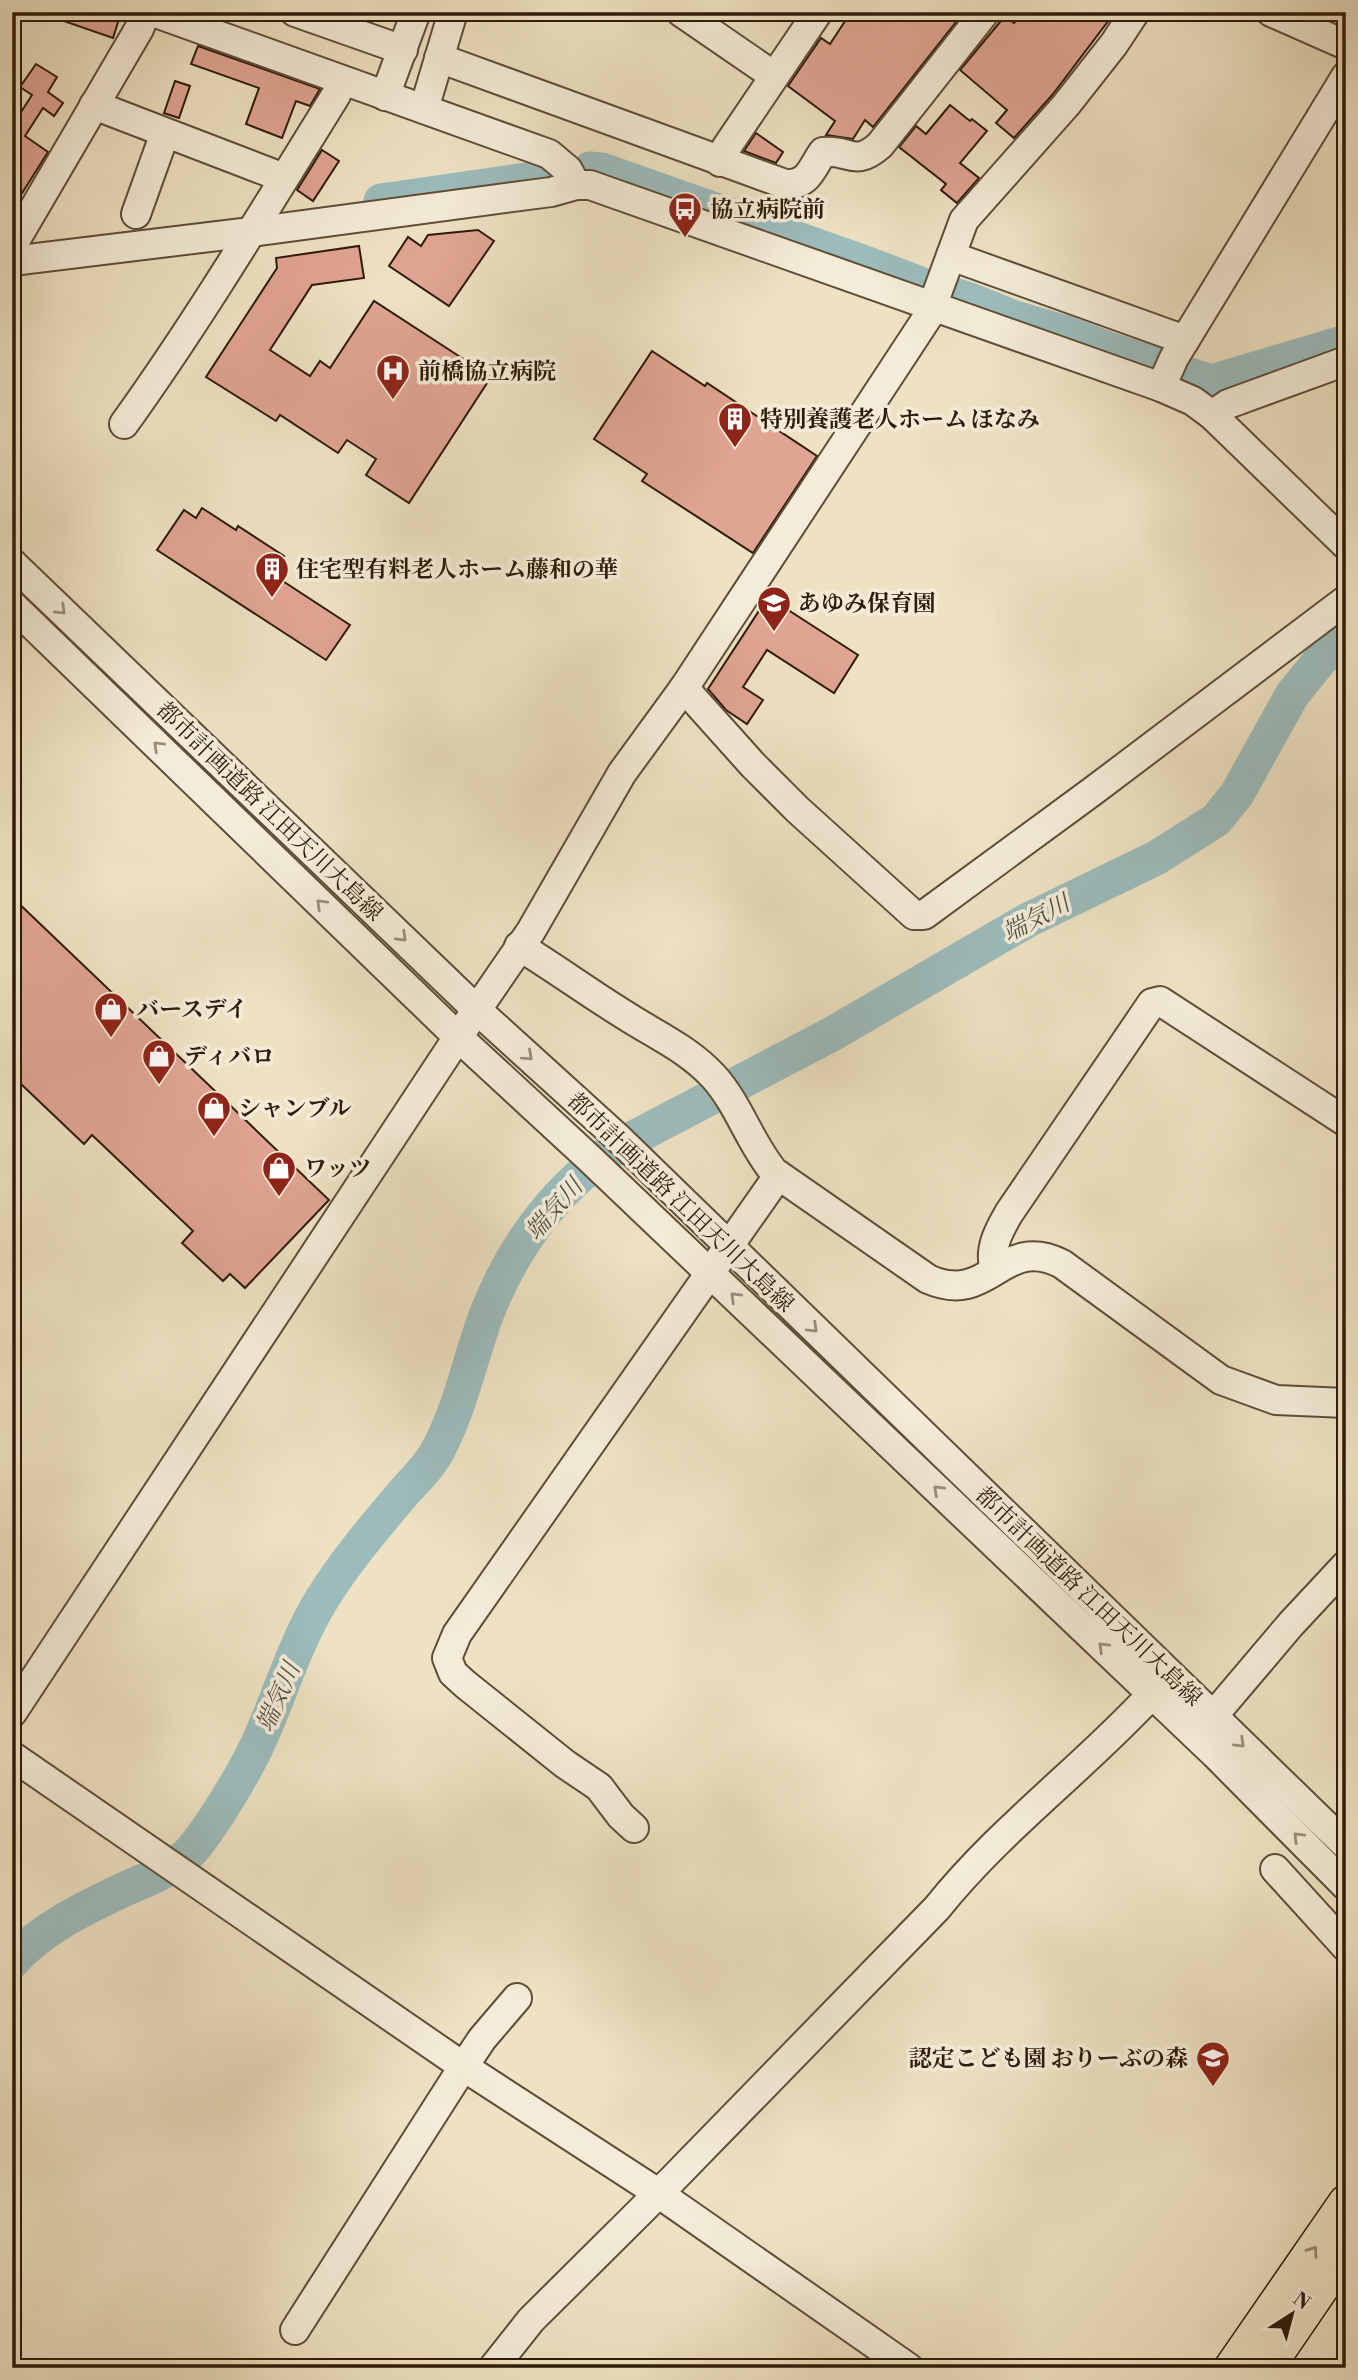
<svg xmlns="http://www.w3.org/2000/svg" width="1358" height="2380" font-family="'Libre Bodoni','Noto Serif JP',serif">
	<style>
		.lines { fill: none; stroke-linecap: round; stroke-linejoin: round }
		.river { stroke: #9cbcbc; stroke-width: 35 }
		.building { fill: #e0a492; stroke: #2e1b09; stroke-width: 2 }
		.minor-casing { stroke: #5e4d38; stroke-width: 32 }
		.major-casing { stroke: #2e1b09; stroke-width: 38 }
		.minor { stroke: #f4ecd8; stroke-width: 28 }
		.major { stroke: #eee2c3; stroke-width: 35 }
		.oneway { stroke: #9b8e7b }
		.oneway2 { stroke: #98886f }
		.labels { text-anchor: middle; stroke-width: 7; stroke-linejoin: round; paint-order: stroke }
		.poi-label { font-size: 23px; font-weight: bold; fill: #2e1b09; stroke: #f4ecd8; text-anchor: start }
		.street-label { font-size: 23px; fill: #2e1b09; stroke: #f4ecd8 }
		.water-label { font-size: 24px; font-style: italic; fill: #545348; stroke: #f4ecd8 }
	</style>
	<rect width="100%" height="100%" fill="#eee2c3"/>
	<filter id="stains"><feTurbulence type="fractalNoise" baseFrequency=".00286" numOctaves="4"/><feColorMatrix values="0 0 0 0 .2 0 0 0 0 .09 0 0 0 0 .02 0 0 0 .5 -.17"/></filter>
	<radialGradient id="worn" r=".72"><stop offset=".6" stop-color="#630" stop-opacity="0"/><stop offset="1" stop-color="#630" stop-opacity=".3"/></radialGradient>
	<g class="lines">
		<!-- river -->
		<g class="river">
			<polyline points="590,169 602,170 868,264 928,287 970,300 1012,317 1069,334 1111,350 1211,382 1346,342"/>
			<polyline points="381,201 533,179"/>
			<path d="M12,1962C41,1928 87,1907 127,1888C149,1879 174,1869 191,1851C200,1841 208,1829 216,1817C232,1792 248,1766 260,1739C281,1692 295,1643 322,1599C345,1562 372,1530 400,1497C413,1481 430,1467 439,1448C461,1406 470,1358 487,1313C514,1244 560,1182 624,1143L832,1034L1028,920L1156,858L1216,820L1237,794L1292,695L1321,659L1346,636"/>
		</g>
	</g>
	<!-- building -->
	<g class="building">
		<polygon points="47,12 109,12 120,16 113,38 46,15"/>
		<polygon points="851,12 963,13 873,127 865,120 853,139 826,135 835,121 788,86 821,38 830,44"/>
		<polygon points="1022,12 1115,12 1053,94 1014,138 996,123 1007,110 960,70 1005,16 1014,23"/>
		<polygon points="198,46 320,89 310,106 296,101 282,138 246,124 259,88 191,64"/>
		<polygon points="36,64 57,77 48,92 63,103 54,116 43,108 25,136 48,152 12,209 12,126 32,95 20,87"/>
		<polygon points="175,81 190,86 179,118 164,113"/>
		<polygon points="950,105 970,121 972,119 987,131 960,163 979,178 957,203 941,190 946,184 899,147 916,126 926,134"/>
		<polygon points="756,133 783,152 776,163 744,151"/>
		<polygon points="322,150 339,161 313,201 297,190"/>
		<polygon points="478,230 494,241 449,306 389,266 408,237 421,246 428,235"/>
		<polygon points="359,246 364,278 312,285 270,350 310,376 320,361 330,368 374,301 491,377 409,503 366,475 376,459 347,440 338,453 280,415 276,421 206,377 277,268 276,258"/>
		<polygon points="652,351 705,386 707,383 817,456 753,553 642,481 647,474 594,439"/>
		<polygon points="202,508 236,530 238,526 284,556 272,574 350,625 326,660 157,550 184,510 196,518"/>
		<polygon points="768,597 858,655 834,693 767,650 743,687 763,700 747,724 726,710 708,689"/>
		<polygon points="12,897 329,1200 245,1288 230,1274 223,1281 182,1243 193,1231 92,1135 84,1144 22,1085 12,1096"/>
	</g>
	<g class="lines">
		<!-- minor casing -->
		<g class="minor-casing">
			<g id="minor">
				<polyline points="153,12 549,154 568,170 576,185"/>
				<polyline points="295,12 403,50"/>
				<polyline points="681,12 774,76"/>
				<polyline points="1271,12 1346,45"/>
				<path d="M439,58L785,184C809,186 812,167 823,152C850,149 854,168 880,145L985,12"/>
				<polyline points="385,96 416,12"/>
				<polyline points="94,105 284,178"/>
				<polyline points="424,109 453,12"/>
				<polyline points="720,162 726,148 818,12"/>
				<polyline points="136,214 165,133"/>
				<polyline points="951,256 1185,340"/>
				<polyline points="12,261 251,232 551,192 576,185 590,185 1161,387 1193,401 1212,415 1346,545"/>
				<polyline points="15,261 12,247 15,241 139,29 146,12"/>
				<polyline points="1161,387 1174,358 1346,76"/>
				<polyline points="1212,415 1228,404 1346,361"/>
				<path d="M124,424C200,318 267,206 336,95L342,81"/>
				<polyline points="12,563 477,1010 617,1137 1346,1845"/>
				<polyline points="12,605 458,1037 589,1158 1215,1754 1346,1886"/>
				<polyline points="684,688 753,765 798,810 914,915 924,915 1093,791 1346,600"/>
				<path d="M519,946C558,970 596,998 636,1022C664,1039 691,1052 714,1077C739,1105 750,1143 774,1172L928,1279C991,1307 1001,1233 1062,1264L1221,1380L1276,1400L1346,1403"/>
				<path d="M995,1270C988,1250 999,1230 1009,1213L1152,1003L1160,1001L1346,1122"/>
				<polyline points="12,1713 458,1037 531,931 622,773 684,688 929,315 964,220 1066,105 1114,44 1135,12"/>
				<polyline points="1213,1716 1291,1624 1346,1565"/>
				<polyline points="12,1756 464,2067 658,2193 909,2368"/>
				<polyline points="634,1828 621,1816 599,1787 565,1764 465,1684 453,1673 447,1658 457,1634 778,1176"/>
				<polyline points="1275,1869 1346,1947"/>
				<polyline points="295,2330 456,2078 482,2039 517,1998"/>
				<path d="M493,2368L531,2320L671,2181L937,1908C1000,1829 1084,1768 1152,1694"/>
			</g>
		</g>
		<!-- major casing -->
		<g class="major-casing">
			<g id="major">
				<polyline points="1232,2368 1346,2203"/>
				<polyline points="1266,2368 1346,2251"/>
			</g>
		</g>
		<!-- minor -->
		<use href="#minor" class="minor"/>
		<!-- major -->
		<use href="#major" class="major"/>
	</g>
	<!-- one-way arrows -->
	<defs><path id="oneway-chevron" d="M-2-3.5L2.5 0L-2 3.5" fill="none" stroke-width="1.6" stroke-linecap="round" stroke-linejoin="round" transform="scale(1.75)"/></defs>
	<g class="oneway">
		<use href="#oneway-chevron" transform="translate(61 610) rotate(44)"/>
		<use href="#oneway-chevron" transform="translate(158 746) rotate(-136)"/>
		<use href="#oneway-chevron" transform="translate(321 904) rotate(-136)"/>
		<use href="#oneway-chevron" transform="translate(402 937) rotate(44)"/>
		<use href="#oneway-chevron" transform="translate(528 1056) rotate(42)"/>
		<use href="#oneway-chevron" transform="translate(735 1297) rotate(-136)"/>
		<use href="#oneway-chevron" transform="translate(813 1328) rotate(44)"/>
		<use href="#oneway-chevron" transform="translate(938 1490) rotate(-136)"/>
		<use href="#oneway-chevron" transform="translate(1103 1647) rotate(-136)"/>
		<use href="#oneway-chevron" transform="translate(1240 1743) rotate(44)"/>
		<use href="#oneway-chevron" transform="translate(1298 1837) rotate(-135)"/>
	</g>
	<use class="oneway2" href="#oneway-chevron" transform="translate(1313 2251) rotate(-55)"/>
	<!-- icons -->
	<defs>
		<g id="bus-pin" transform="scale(1.75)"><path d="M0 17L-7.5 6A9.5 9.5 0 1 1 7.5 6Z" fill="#8f2418" stroke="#f4ecd8"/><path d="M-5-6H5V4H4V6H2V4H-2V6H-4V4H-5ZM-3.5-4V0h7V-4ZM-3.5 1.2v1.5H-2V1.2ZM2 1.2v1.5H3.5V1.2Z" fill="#fff"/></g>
		<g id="hospital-pin" transform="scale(1.75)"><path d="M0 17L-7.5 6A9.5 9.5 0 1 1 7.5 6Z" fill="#8f2418" stroke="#f4ecd8"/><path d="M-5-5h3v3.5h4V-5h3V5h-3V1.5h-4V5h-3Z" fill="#fff"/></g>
		<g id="building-pin" transform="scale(1.75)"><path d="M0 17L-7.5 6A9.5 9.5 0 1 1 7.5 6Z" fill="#8f2418" stroke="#f4ecd8"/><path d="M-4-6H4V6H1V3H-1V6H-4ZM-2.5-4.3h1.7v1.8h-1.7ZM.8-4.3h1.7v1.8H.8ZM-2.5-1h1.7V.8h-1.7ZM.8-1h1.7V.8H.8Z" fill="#fff"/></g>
		<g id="school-pin" transform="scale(1.75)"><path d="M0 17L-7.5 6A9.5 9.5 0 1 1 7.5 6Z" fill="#8f2418" stroke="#f4ecd8"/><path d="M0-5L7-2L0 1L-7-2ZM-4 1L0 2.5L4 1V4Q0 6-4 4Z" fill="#fff"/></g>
		<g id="shop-pin" transform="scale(1.75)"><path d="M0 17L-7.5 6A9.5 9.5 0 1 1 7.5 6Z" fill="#8f2418" stroke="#f4ecd8"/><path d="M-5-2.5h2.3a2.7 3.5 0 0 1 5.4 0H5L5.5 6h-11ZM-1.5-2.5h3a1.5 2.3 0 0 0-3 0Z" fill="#fff"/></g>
	</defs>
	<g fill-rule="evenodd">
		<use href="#bus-pin" x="685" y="209"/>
		<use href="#hospital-pin" x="393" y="371"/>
		<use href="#building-pin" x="735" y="419"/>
		<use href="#building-pin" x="272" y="569"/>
		<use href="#school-pin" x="774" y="603"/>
		<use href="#shop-pin" x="111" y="1009"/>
		<use href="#shop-pin" x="159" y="1056"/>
		<use href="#shop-pin" x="214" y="1108"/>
		<use href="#shop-pin" x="279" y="1168"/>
		<use href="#school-pin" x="1213" y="2058"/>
	</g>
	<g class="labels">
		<!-- poi labels -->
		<g class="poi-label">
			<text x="710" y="217">協立病院前</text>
			<text x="418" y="379">前橋協立病院</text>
			<text x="760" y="427">特別養護老人ホーム ほなみ</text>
			<text x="296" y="577">住宅型有料老人ホーム藤和の華</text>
			<text x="798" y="611">あゆみ保育園</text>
			<text x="136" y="1017">バースデイ</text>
			<text x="184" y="1064">ディバロ</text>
			<text x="238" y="1116">シャンブル</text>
			<text x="304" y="1176">ワッツ</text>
			<text x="1188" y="2066" text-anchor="end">認定こども園 おりーぶの森</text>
		</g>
		<!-- street labels -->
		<g class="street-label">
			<text transform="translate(270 811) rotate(44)" y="8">都市計画道路 江田天川大島線</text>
			<text transform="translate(681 1202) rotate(44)" y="8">都市計画道路 江田天川大島線</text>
			<text transform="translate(1089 1596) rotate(44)" y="8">都市計画道路 江田天川大島線</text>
		</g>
		<!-- water labels -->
		<g class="water-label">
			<text transform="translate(1036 918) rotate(-28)" y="8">端気川</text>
			<text transform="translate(554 1209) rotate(-49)" y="8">端気川</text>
			<text transform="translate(278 1697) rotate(-66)" y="8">端気川</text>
		</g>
	</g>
	<!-- margin -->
	<rect width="1358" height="2380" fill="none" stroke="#eee2c3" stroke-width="42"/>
	<rect x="14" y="14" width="1330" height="2352" fill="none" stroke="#2e1b09" stroke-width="3.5"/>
	<rect x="21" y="21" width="1316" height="2338" fill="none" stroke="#2e1b09" stroke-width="2"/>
	<!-- north arrow -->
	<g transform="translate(1292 2314) rotate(36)" stroke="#f4ecd8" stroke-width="5" paint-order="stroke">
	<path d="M0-5L12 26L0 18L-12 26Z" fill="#2e1b09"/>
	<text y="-10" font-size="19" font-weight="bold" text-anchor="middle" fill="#2e1b09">N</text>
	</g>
	<rect width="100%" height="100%" filter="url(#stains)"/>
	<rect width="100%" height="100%" fill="url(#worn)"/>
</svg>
